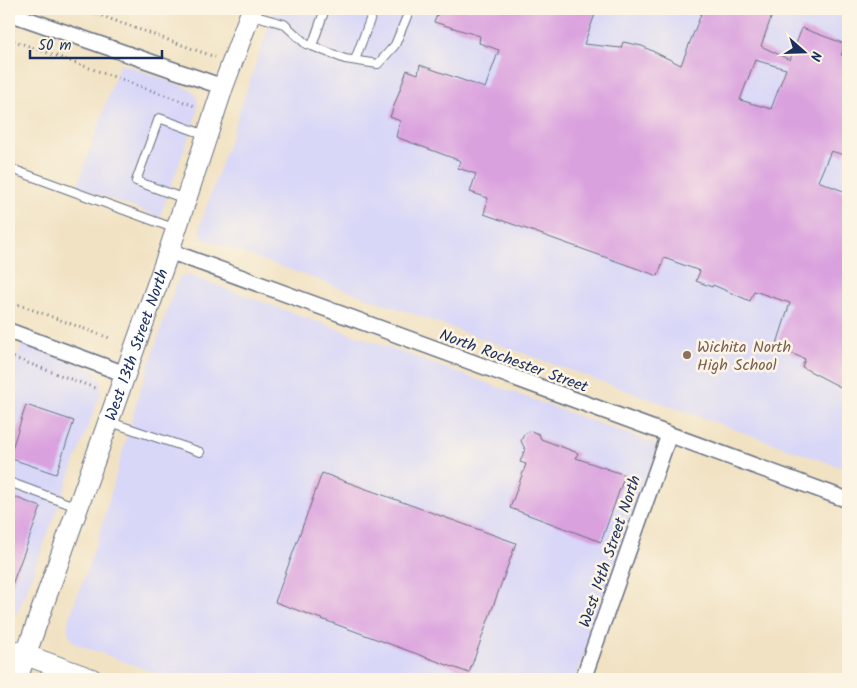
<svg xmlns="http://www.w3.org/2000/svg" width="857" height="688" font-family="Kalam,sans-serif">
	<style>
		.built { fill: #d8d7f8 }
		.building { fill: #daa1df; fill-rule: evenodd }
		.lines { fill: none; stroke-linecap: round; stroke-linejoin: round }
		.service-casing { stroke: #666e81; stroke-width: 10 }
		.minor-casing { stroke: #666e81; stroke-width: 18 }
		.tertiary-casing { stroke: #666e81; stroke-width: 22 }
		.path { stroke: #666e81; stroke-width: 3; stroke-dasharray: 1 4; stroke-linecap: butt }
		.service { stroke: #fff; stroke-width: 8 }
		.minor { stroke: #fff; stroke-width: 15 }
		.tertiary { stroke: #fff; stroke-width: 20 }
		.education-dot { fill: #8d6e63; stroke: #fcf5e5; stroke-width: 2 }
		.labels { text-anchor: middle; stroke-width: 5; stroke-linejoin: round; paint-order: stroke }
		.street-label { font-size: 16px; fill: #1b2f5e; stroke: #fcf5e5 }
		.education-label { font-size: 16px; fill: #785e54; stroke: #fcf5e5; text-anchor: start }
	</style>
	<rect width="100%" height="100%" fill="#fcf5e5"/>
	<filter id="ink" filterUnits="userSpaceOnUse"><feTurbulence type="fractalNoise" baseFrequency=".02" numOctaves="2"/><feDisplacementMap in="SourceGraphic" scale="10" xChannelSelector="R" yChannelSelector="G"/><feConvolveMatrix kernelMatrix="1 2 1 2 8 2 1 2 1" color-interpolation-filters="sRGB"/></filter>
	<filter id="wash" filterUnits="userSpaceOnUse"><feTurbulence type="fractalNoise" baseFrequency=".0096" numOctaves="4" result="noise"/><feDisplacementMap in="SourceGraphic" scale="20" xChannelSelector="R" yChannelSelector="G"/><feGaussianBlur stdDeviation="1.12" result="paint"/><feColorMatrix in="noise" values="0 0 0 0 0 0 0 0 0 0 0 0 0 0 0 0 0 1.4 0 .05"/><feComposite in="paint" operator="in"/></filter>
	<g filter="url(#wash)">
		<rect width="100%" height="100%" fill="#f1e2c3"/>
		<!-- built -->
		<g class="built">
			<polygon points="275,9 848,9 848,470 204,239 200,233 200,225"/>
			<polygon points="120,63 192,90 197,97 198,106 196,117 160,217 77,187"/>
			<polygon points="183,275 188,275 653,443 656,448 654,458 575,679 172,679 76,644 71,639 68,631 68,622 98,539 137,400 177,281"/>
			<polygon points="22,343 93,369 98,374 101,382 101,393 19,610 12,618 9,618 9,378"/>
		</g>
		<g id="blocks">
			<!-- building -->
			<g class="building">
				<path d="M440,9H597L584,44L621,48L623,42L642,46L681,65L703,9H773L771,18L761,46L790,60L802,28L845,44L841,55L848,58V144L844,155L831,151L818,181L848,193V391L802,367L805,359L776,347L790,303L754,291L750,301L713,285L712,287L696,281L700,271L664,258L658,276L484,214L488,198L470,192L476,174L458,168L461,161L396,137L400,121L390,117L407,70L418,74L420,65L485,88L499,50L479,43L480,36L434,22ZM755,60L786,69L771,109L740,100Z"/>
				<polygon points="26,405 74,421 56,474 9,458"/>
				<polygon points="531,431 539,434 541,439 578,453 576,458 625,475 601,542 510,508 526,464 520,462 525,449 521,441 524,434"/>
				<polygon points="322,473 516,543 469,673 275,602"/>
				<polygon points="9,495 41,507 10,590 9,590"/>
			</g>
		</g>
	</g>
	<g filter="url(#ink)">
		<use href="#blocks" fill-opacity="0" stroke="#666e81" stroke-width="1"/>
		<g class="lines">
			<!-- service casing -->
			<g class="service-casing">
				<g id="service">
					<polyline points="252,15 284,24 306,44 312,46 345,59 378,64 395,45 410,9"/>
					<polyline points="312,46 325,9"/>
					<polyline points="355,60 374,9"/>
					<polyline points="9,168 176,229"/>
					<polyline points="185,199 136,181 159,118 206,135"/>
					<polyline points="110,422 200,452"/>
					<polyline points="9,482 77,507"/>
				</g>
			</g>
			<!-- minor casing -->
			<g class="minor-casing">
				<g id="minor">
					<polyline points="9,13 223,87"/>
					<polyline points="169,251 848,500"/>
					<polyline points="9,331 125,374"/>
					<polyline points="583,679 669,435"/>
				</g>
			</g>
			<!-- tertiary casing -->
			<g class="tertiary-casing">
				<g id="tertiary">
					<polyline points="9,649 92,679"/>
					<path id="s1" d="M17,679L169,251L223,87L252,9"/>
				</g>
			</g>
			<!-- path -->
			<g class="path">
				<polyline points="83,9 215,57"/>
				<polyline points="9,39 195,106"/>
				<polyline points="9,301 112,339"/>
				<polyline points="9,356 95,388"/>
			</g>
			<!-- service -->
			<use href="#service" class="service"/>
			<!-- minor -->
			<use href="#minor" class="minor"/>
			<!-- tertiary -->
			<use href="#tertiary" class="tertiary"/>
		</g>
	</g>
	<!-- markers -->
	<circle class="education-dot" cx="687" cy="355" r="5"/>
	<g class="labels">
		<!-- street labels -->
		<g class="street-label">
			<text dy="6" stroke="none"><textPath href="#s1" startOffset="355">West 13th Street North</textPath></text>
			<text transform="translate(514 360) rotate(20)" y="6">North Rochester Street</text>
			<text transform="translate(609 551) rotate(-71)" y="6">West 14th Street North</text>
		</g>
		<!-- education labels -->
		<g class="education-label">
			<text x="697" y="352">Wichita North<tspan x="697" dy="18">High School</tspan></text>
		</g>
	</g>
	<!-- margin -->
	<rect width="857" height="688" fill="none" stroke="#fcf5e5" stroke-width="30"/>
	<!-- north arrow -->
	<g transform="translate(804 52) rotate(110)" stroke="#fcf5e5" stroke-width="4" paint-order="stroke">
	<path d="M0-4L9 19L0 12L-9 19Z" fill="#1b2f5e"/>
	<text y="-8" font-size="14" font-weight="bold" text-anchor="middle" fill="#1b2f5e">N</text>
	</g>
	<!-- scale -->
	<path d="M30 50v8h132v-8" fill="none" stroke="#1b2f5e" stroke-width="2.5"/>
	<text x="38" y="50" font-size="15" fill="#1b2f5e" stroke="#fcf5e5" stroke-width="4" paint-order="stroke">50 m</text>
</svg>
